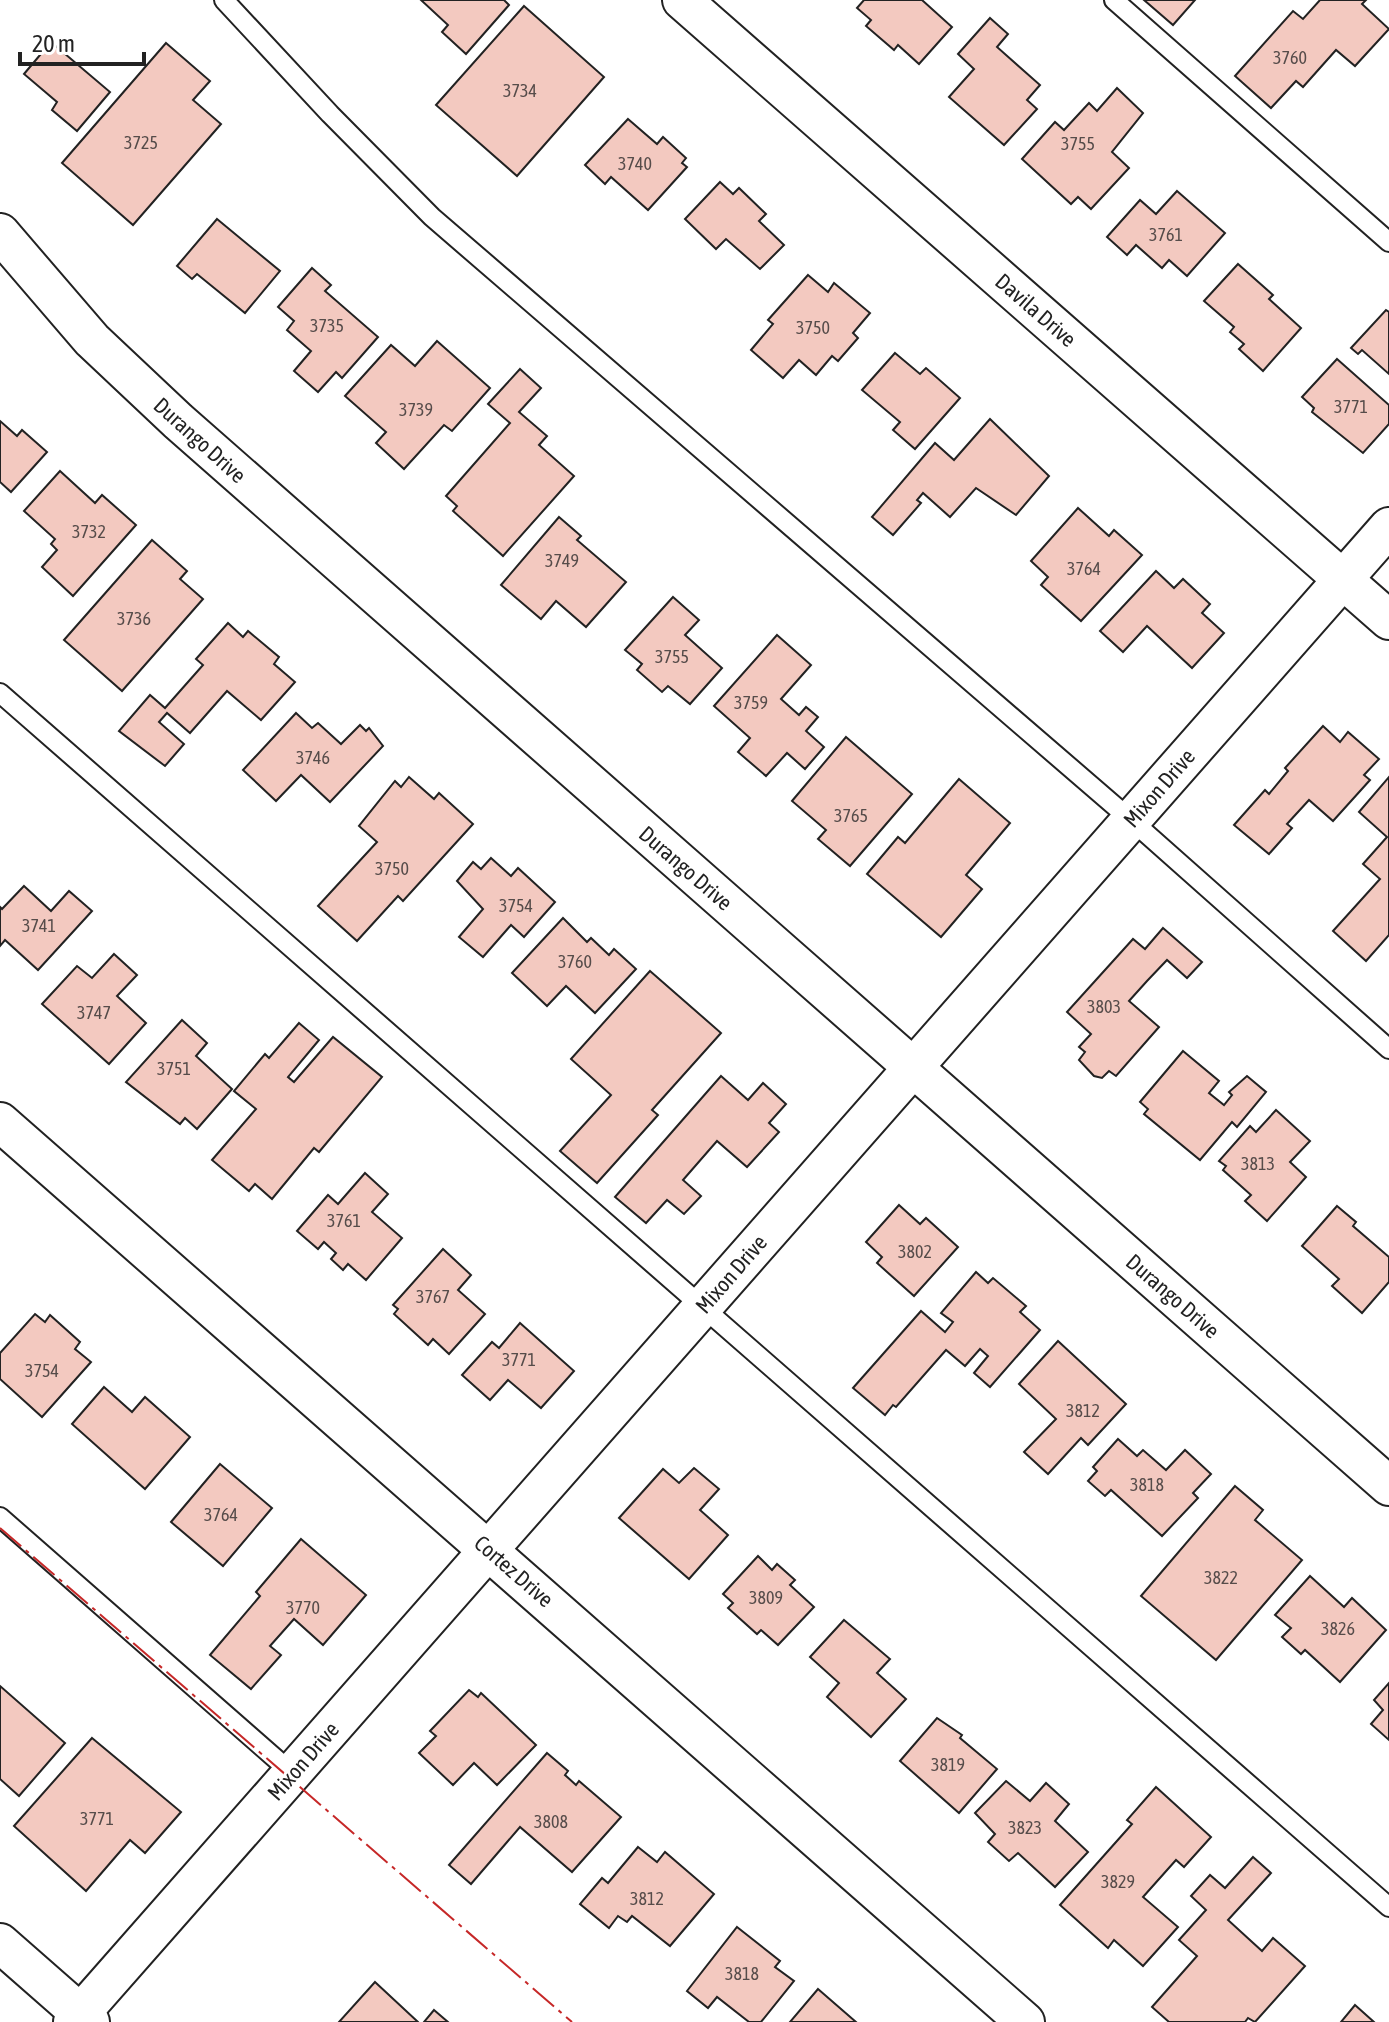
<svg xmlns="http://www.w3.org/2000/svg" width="1389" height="2022" font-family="'Asap Condensed',sans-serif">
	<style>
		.building { fill: #f3c9c0; stroke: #222; stroke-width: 2 }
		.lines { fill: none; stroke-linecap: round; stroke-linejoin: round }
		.service-casing { stroke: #222; stroke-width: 22 }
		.minor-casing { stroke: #222; stroke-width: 42 }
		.service { stroke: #fff; stroke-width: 18 }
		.minor { stroke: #fff; stroke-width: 38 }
		.power { stroke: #c62828; stroke-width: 2; stroke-dasharray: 28 6 4 6; stroke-linecap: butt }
		.labels { text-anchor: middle; stroke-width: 6; stroke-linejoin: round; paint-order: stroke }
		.number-label { font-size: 18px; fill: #564c4a }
		.street-label { font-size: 22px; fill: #222; stroke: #fff }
	</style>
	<rect width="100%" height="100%" fill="#fff"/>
	<!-- building -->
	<g class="building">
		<polygon points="421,0 504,0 509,5 466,54 442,32 448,25"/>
		<polygon points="864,0 922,0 952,27 919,64 898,45 894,50 866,26 871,20 857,8"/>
		<polygon points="1144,0 1195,0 1173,25"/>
		<polygon points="1320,0 1366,0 1362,4 1389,29 1355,66 1336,50 1303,87 1296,81 1271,108 1235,76 1293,11 1303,19"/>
		<polygon points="524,6 604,77 517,176 436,105"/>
		<polygon points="990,18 1008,34 997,47 1040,85 1027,100 1037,109 1004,145 949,97 974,69 958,54"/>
		<polygon points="51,42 110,92 77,131 52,110 57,102 24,74"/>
		<polygon points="166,43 210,81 193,100 221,124 133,225 62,163"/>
		<polygon points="1117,88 1143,113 1112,152 1129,168 1091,209 1078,197 1071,204 1022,159 1055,122 1064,130 1089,103 1097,111"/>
		<polygon points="628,119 657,144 663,137 686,158 682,163 687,167 648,210 611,177 605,184 585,165"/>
		<polygon points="720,182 733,194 739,188 766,214 759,221 784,245 760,269 726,239 716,249 685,219"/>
		<polygon points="1177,191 1225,233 1187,276 1169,260 1162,268 1136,245 1127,255 1107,237 1140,200 1156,214"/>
		<polygon points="217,219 280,271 245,313 197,274 192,279 177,266"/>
		<polygon points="1238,264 1273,295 1269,299 1301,328 1263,371 1239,349 1244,344 1230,332 1234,327 1204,301"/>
		<polygon points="312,268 331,285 325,291 378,337 342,378 336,372 318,392 294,371 311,351 287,330 294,321 278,307"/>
		<polygon points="808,275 828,292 834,283 870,313 853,333 858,338 838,361 832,356 816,375 799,360 783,378 751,350 773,324 768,320"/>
		<polygon points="1386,310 1389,312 1389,374 1362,350 1358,354 1351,348"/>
		<polygon points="437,341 490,388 452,431 444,425 404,469 376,443 386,432 345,396 391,345 415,366"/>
		<polygon points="895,353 920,374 926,368 960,398 915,449 893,430 900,422 862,390"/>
		<polygon points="1337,359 1389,405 1389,424 1363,453 1312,412 1314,408 1302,397"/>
		<polygon points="520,369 541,388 519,412 547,436 539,445 574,476 503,556 453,511 457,506 446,496 510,423 488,404"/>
		<polygon points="990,419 1049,476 1016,515 976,488 950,517 923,493 917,500 921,503 893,535 872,517 935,443 954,460"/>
		<polygon points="0,421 17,436 22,430 47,452 11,492 0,482"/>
		<polygon points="60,471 95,503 102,495 136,525 73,596 42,567 57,550 51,544 55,539 24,511"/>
		<polygon points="1078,508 1109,536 1114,530 1142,555 1081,621 1041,585 1048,577 1031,561"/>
		<polygon points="559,517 581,536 577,540 626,582 586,627 556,601 541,619 501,585"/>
		<polygon points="152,540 187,571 180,579 203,599 122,691 64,640"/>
		<polygon points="1156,571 1174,588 1183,579 1210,604 1202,613 1224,633 1192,668 1147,626 1123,652 1100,631"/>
		<polygon points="673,597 699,620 685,635 722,668 690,704 668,686 662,692 637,670 642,664 625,650"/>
		<polygon points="228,623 243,637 248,631 279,657 274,664 295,682 261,720 227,691 190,733 167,713 159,722 184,744 165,766 119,731 150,695 165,708 203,665 196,659"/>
		<polygon points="777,635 811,665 781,699 799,715 806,707 818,717 806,731 824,747 805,769 787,753 766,776 738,752 750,738 714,706"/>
		<polygon points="296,713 312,728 318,723 341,744 360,725 366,731 369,728 383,746 330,802 301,775 276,801 243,770"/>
		<polygon points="1323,726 1340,742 1348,732 1379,759 1364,775 1370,780 1333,821 1309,800 1287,824 1292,828 1269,854 1234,825 1265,790 1269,794 1288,771 1285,768"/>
		<polygon points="846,737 912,794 850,866 818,839 826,830 792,801"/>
		<polygon points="409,777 434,799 439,793 473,824 403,901 398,896 357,941 318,906 377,842 359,826 395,781 401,787"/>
		<polygon points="1389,777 1389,935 1366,961 1333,931 1380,879 1363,864 1387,837 1359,812"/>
		<polygon points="959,779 1010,823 966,875 982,889 941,937 867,874 898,837 905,843"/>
		<polygon points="491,858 511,876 518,868 555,902 524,937 511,925 483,957 459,937 483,909 457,881 473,862 481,869"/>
		<polygon points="24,886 51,911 69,891 92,911 38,970 5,940 0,946 0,907 2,909"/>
		<polygon points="563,918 587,942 591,938 609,955 614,949 636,969 595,1013 566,986 547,1006 512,973"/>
		<polygon points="1163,928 1202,962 1187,978 1167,960 1147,981 1129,1001 1159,1027 1116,1076 1109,1071 1102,1078 1094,1076 1079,1060 1085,1052 1079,1047 1091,1034 1067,1012 1133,939 1145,949"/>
		<polygon points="114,954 137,975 117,996 146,1023 109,1064 42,1004 77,966 92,978"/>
		<polygon points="650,971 721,1033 652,1110 658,1115 597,1183 560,1151 611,1095 571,1059"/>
		<polygon points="182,1020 207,1043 196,1056 232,1089 197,1129 185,1118 180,1124 126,1082"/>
		<polygon points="299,1023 319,1040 288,1077 294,1082 333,1037 382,1077 319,1152 314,1148 272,1199 255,1184 249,1191 212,1160 256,1109 234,1091 265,1054 269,1058"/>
		<polygon points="1183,1051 1219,1081 1209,1093 1224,1105 1232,1095 1229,1092 1247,1076 1266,1092 1237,1127 1232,1122 1200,1160 1144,1114 1148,1109 1140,1102"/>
		<polygon points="721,1076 748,1100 763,1083 786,1104 769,1123 779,1132 747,1167 717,1141 683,1180 701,1196 684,1214 667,1200 646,1223 615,1197"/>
		<polygon points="1276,1110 1310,1141 1290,1162 1306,1177 1267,1221 1245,1201 1251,1195 1223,1170 1226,1166 1219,1161 1250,1126 1256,1132"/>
		<polygon points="365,1173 388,1194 372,1212 402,1238 366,1280 348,1264 343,1270 331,1259 336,1253 324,1242 318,1249 297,1231 328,1195 338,1204"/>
		<polygon points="899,1205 920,1224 926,1218 958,1247 914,1296 877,1263 882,1257 866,1242"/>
		<polygon points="1337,1206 1356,1222 1353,1226 1389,1257 1389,1282 1362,1313 1332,1286 1339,1279 1302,1246"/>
		<polygon points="443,1249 471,1275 458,1290 485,1314 449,1354 433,1339 428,1345 394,1314 398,1309 393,1305"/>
		<polygon points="976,1272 988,1283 993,1278 1026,1306 1020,1312 1040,1330 990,1387 974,1373 988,1356 980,1349 965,1366 946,1350 896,1407 893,1405 885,1415 853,1388 921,1311 945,1332 953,1322 941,1313"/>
		<polygon points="35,1314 45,1322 50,1315 80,1342 75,1349 91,1362 42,1417 0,1379 0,1353"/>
		<polygon points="520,1323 574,1371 541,1408 508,1380 490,1400 462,1375 492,1342 499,1348"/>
		<polygon points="1058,1341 1126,1404 1088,1445 1081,1438 1048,1474 1024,1452 1056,1419 1019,1384"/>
		<polygon points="104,1387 132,1412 145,1397 190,1437 145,1489 72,1424"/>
		<polygon points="1118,1439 1137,1456 1143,1450 1166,1470 1185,1450 1211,1474 1193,1493 1198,1498 1162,1536 1111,1490 1105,1496 1088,1481 1097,1471 1093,1467"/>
		<polygon points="220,1464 272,1508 223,1566 171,1522"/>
		<polygon points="694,1468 719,1489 700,1510 728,1535 689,1579 619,1518 663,1469 679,1483"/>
		<polygon points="1235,1486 1263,1510 1255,1520 1302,1560 1216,1660 1141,1596"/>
		<polygon points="301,1539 366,1595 323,1645 294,1619 270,1646 281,1655 251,1689 210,1655 260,1596 256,1592"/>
		<polygon points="758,1556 772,1570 777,1564 795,1580 790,1585 814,1607 778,1645 761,1630 757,1634 728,1608 733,1603 723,1594"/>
		<polygon points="1310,1576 1344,1607 1352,1598 1386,1630 1340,1682 1305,1650 1301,1654 1282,1637 1291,1628 1275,1615"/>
		<polygon points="844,1620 890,1659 877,1673 906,1699 871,1737 827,1697 839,1683 810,1657"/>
		<polygon points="1389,1683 1389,1740 1371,1724 1383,1710 1374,1700"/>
		<polygon points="0,1686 65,1743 19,1796 0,1779"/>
		<polygon points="469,1690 478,1697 481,1693 536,1745 497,1785 474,1763 453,1785 419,1753 436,1736 430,1731"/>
		<polygon points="937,1718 962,1735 960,1738 997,1769 959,1813 900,1761"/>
		<polygon points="92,1738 181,1812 145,1853 130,1840 86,1891 14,1826"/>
		<polygon points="547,1753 568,1771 565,1775 576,1785 579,1781 621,1817 572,1872 520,1827 471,1884 449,1865"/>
		<polygon points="1006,1781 1030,1801 1046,1783 1069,1804 1055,1821 1088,1852 1055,1887 1018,1853 1009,1861 988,1842 995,1834 975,1813"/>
		<polygon points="1156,1787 1211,1837 1184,1867 1176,1860 1143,1897 1178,1927 1143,1966 1114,1940 1108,1948 1060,1905 1132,1824 1127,1820"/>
		<polygon points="638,1847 657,1862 665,1852 714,1894 670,1946 632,1916 627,1922 618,1916 609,1928 580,1904 602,1878 608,1883"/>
		<polygon points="1253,1857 1271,1873 1228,1920 1262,1951 1273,1938 1305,1966 1255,2022 1248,2018 1245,2022 1169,2022 1152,2007 1197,1956 1179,1940 1206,1910 1191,1896 1210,1875 1225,1888"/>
		<polygon points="737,1927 780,1961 775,1967 794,1981 761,2022 749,2022 717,1997 708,2008 687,1991"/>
		<polygon points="375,1982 418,2022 339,2022"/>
		<polygon points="818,1989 856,2022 790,2022"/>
		<polygon points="1355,2005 1374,2022 1341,2022"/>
		<polygon points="434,2010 448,2022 424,2022"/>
	</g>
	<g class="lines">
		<!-- service casing -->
		<g class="service-casing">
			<g id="service">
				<polyline points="224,0 330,114 432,217 1131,820 1389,1049"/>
				<polyline points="1114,0 1389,242"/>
				<polyline points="0,693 1389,1907"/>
				<polyline points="0,1517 292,1773"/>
			</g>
		</g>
		<!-- minor casing -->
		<g class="minor-casing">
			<g id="minor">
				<polyline points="682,0 1389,620"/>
				<polyline points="0,233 92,340 178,421 1389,1486"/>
				<polyline points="0,1122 1025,2022"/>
				<polyline points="0,1943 90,2022"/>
				<polyline points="73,2022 1389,527"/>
			</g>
		</g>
		<!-- service -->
		<use href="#service" class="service"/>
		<!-- minor -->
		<use href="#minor" class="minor"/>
		<!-- power -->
		<polyline class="power" points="0,1528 572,2022"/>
	</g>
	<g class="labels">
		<!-- number labels -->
		<g class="number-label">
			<text x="1290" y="64">3760</text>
			<text x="520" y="97">3734</text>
			<text x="141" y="149">3725</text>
			<text x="1078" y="150">3755</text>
			<text x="635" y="170">3740</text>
			<text x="1166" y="241">3761</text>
			<text x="327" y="332">3735</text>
			<text x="813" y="334">3750</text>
			<text x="1351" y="413">3771</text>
			<text x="416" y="416">3739</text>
			<text x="89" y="538">3732</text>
			<text x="562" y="567">3749</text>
			<text x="1084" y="575">3764</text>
			<text x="134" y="625">3736</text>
			<text x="672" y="663">3755</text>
			<text x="751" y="709">3759</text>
			<text x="313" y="764">3746</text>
			<text x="851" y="822">3765</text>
			<text x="392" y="875">3750</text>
			<text x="516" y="912">3754</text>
			<text x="39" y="932">3741</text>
			<text x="575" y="968">3760</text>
			<text x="1104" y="1013">3803</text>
			<text x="94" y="1019">3747</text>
			<text x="174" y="1075">3751</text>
			<text x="1258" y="1170">3813</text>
			<text x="344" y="1227">3761</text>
			<text x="915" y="1258">3802</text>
			<text x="433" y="1303">3767</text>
			<text x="519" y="1366">3771</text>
			<text x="42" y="1377">3754</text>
			<text x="1083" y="1417">3812</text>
			<text x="1147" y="1491">3818</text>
			<text x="221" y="1521">3764</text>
			<text x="1221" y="1584">3822</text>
			<text x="766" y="1604">3809</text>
			<text x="303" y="1614">3770</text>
			<text x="1338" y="1635">3826</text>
			<text x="948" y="1771">3819</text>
			<text x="97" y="1825">3771</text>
			<text x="551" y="1828">3808</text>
			<text x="1025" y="1834">3823</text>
			<text x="1118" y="1888">3829</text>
			<text x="647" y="1905">3812</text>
			<text x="742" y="1980">3818</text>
		</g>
		<!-- street labels -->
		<g class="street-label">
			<text transform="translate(1036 310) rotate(41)" y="8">Davila Drive</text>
			<text transform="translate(200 440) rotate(42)" y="8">Durango Drive</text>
			<text transform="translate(1159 788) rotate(-49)" y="8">Mixon Drive</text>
			<text transform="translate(686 868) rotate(41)" y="8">Durango Drive</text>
			<text transform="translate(731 1274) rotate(-49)" y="8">Mixon Drive</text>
			<text transform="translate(1173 1296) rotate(41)" y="8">Durango Drive</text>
			<text transform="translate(514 1571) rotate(41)" y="8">Cortez Drive</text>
			<text transform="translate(303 1761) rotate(-49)" y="8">Mixon Drive</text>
		</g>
	</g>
	<!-- scale -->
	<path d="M20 52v12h124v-12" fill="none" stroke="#222222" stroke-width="4"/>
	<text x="32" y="52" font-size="24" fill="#222222" stroke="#ffffff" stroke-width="6" paint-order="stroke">20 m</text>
</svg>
